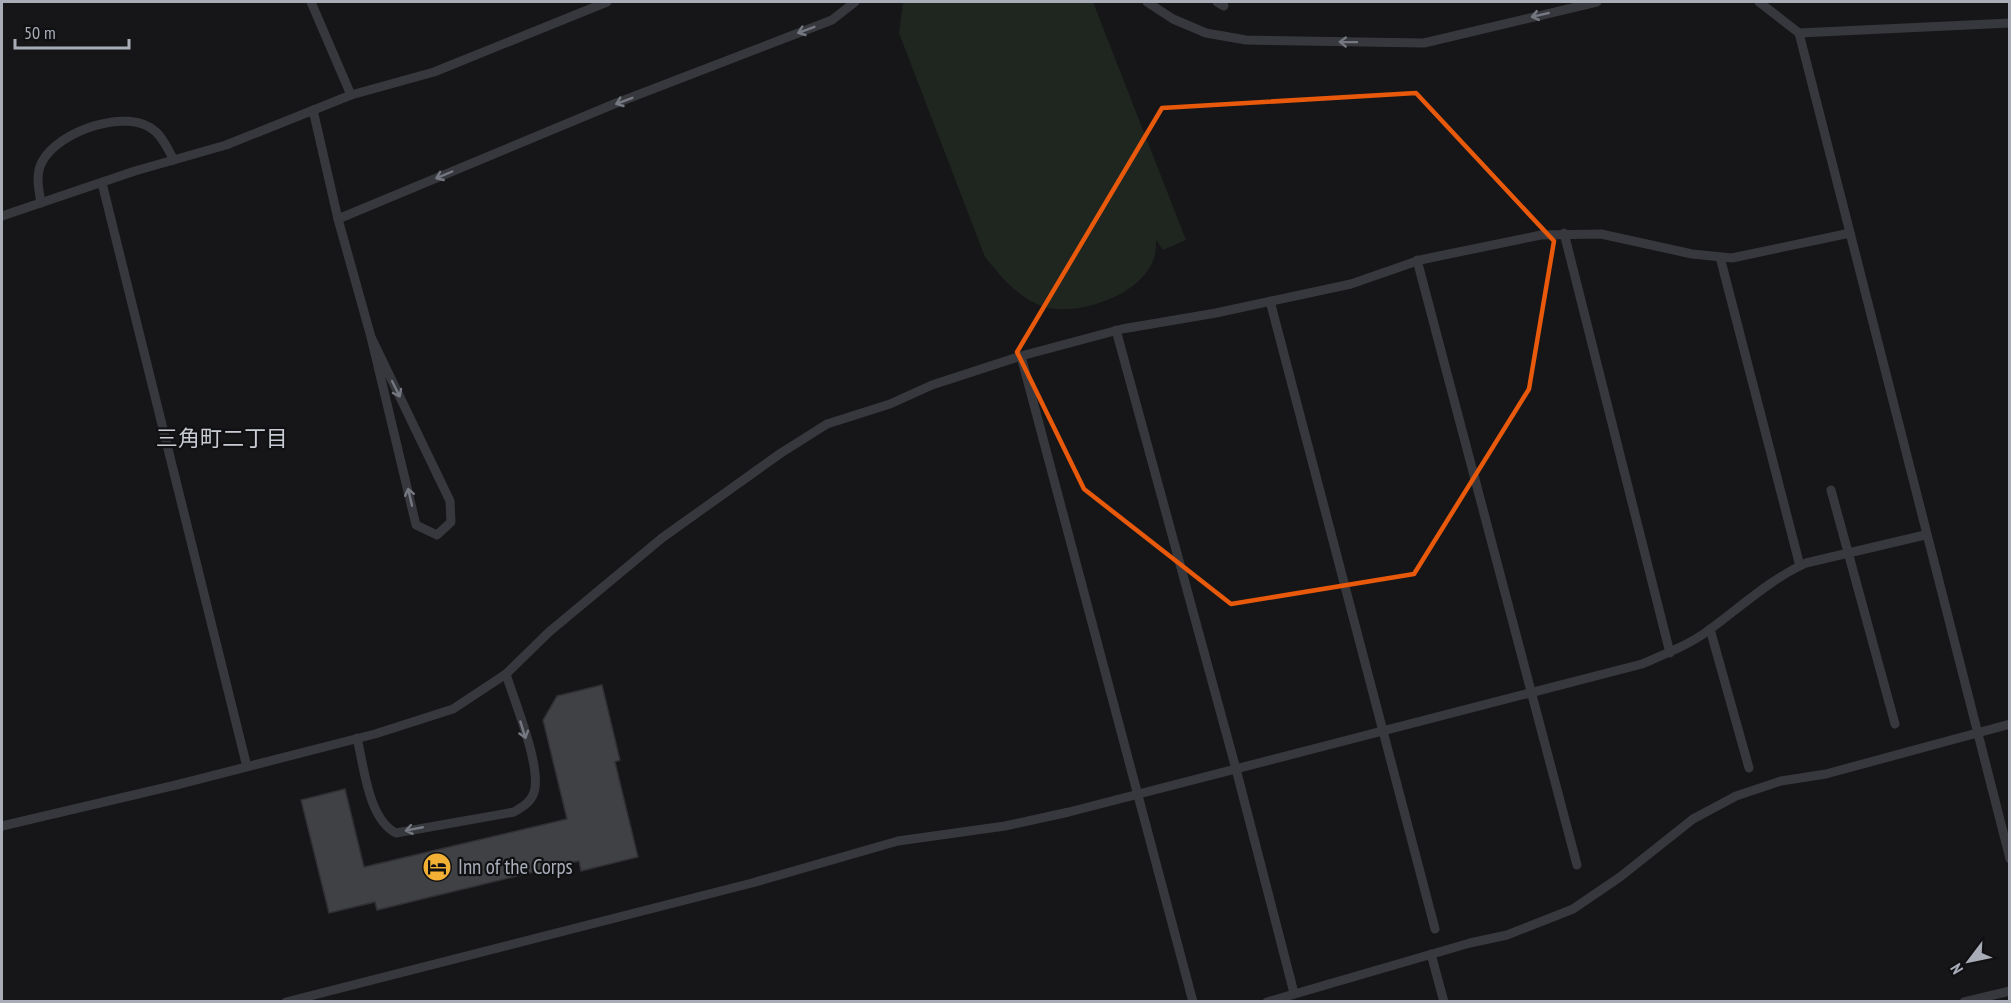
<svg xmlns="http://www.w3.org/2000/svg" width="2011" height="1003" font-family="'PT Sans Narrow','Noto Sans JP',sans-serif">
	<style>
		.green { fill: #1e261f }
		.building { fill: #404145; stroke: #303034; stroke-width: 1.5 }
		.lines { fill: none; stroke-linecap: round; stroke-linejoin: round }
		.service { stroke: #37383d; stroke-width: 9 }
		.oneway { stroke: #757881 }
		.marked { fill: none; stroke: #e8590c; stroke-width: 4.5; stroke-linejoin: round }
		.labels { text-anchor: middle; stroke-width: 4.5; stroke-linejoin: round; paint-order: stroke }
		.poi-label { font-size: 21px; fill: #a8adb8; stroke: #111113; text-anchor: start }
		.neighbourhood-label { font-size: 22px; fill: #c9ccd4; stroke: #111113 }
	</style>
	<rect width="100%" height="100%" fill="#161618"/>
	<!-- green -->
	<path class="green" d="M903,2H1093L1186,240L1163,250L1156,240C1156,246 1156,253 1154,258C1143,294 1082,315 1048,308C1022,302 1001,277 985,257L899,33Z"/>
	<!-- building -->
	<polygon class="building" points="602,685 620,760 615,762 638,857 581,871 579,861 377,910 375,902 329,913 301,800 345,789 364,867 567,819 543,720 557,696"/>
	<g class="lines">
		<!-- service -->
		<g class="service">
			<polyline points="311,2 351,95"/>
			<polyline points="1147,2 1173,19 1206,33 1246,40 1424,43 1597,2"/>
			<polyline points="1217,2 1224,6"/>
			<polyline points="1759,2 1799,33 2010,859"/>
			<polyline points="1799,33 2010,23"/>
			<polyline points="313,110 338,219 371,337 416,525 437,535 451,522 450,501 371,337"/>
			<polyline points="102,183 247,767"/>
			<path d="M41,203C39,190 35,175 42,162C58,131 129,106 156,132C164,139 169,152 174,160"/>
			<polyline points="2,216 135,171 226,145 351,95 434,72 607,2"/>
			<polyline points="338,219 614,104 832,20 855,2"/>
			<polyline points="1564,233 1670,653"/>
			<polyline points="1720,257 1800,566"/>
			<polyline points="1417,260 1577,865"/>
			<polyline points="1270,301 1435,929"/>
			<polyline points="1116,330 1236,769 1294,993"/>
			<polyline points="1021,356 1193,1002"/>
			<polyline points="1831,490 1895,724"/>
			<polyline points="1710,629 1749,768"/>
			<path d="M357,738C364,766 368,819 396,833L514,812C524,806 533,801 535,788C539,760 515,703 506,674"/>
			<polyline points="2,826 176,785 375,734 453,709 506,674 549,632 662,538 781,453 827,424 890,404 932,385 1021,356 1122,329 1216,313 1351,284 1420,260 1541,235 1601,234 1692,254 1732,258 1850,233"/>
			<polyline points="1431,954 1444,1002"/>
			<path d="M286,1002L752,883L898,841L1005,826L1069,812L1642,664C1665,654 1689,645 1709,630C1742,606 1769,580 1806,563L1925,535"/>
			<polyline points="1267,1002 1470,943 1507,935 1573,909 1620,877 1693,819 1736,796 1781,781 1826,774 2010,724"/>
			<polyline points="1964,1002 2010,991"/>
		</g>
	</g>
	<!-- one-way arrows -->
	<defs><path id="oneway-shaft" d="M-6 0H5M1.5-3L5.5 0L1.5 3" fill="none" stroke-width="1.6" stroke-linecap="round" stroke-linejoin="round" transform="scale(1.5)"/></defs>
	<g class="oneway">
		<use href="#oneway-shaft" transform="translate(1540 15) rotate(167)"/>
		<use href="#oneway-shaft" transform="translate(806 30) rotate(159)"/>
		<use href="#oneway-shaft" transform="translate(1348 42) rotate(-179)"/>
		<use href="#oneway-shaft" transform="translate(624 101) rotate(159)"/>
		<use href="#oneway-shaft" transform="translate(444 175) rotate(157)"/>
		<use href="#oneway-shaft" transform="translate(396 389) rotate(64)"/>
		<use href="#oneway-shaft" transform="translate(410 497) rotate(-103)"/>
		<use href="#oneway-shaft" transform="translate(523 730) rotate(73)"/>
		<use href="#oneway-shaft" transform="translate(414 829) rotate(169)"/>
	</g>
	<!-- marked area -->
	<path class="marked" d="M1416,93L1554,241L1529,389L1414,574L1231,604L1084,489L1017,352L1162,108Z"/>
	<!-- icons -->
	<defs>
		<g id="hotel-disc" transform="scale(1.5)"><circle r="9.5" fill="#f2b134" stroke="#111113"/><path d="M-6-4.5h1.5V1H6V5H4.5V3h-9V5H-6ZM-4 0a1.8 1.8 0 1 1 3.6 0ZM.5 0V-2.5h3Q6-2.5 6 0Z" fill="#111"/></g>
	</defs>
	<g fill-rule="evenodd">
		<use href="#hotel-disc" x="437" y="867"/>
	</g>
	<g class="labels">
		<!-- poi labels -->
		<g class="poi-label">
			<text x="458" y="874">Inn of the Corps</text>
		</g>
		<!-- neighbourhood labels -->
		<g class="neighbourhood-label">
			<text x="222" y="446">三角町二丁目</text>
		</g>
	</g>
	<!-- border -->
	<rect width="2011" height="1003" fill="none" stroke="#a8adb8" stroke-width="6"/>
	<!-- north arrow -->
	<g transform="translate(1969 961) rotate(238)" stroke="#111113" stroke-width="4.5" paint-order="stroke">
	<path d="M0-4.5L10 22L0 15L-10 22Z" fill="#a8adb8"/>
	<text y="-9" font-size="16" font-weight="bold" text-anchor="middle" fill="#a8adb8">N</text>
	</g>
	<!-- scale -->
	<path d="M15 39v9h114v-9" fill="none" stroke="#a8adb8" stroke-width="3"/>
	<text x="24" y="39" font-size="18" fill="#a8adb8" stroke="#111113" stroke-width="4.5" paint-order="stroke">50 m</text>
</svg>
